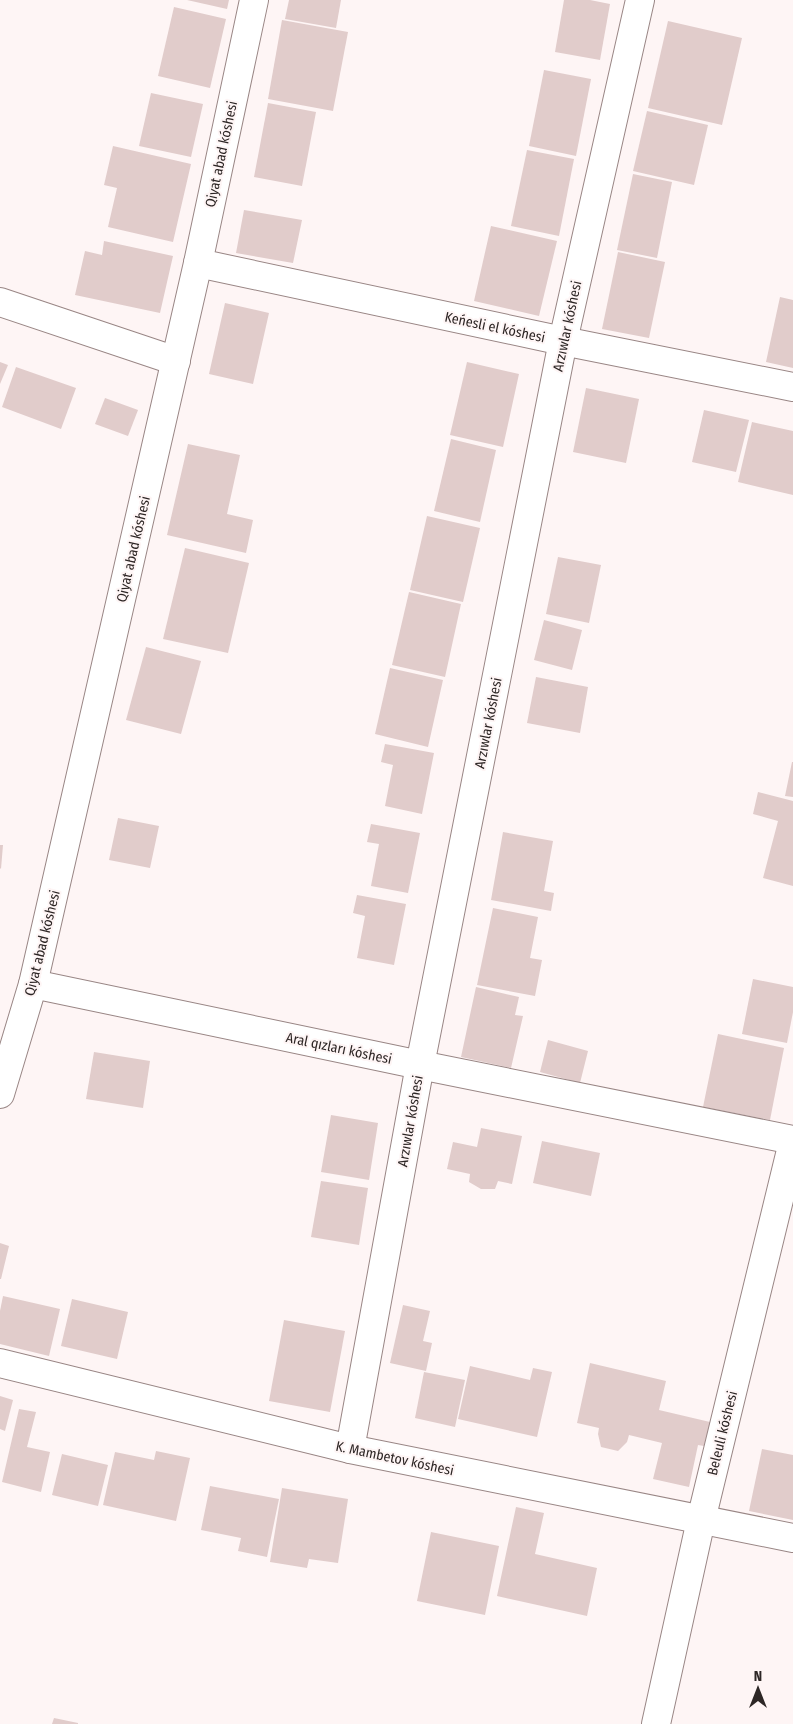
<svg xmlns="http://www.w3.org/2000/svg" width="793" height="1724" font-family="'Fira Sans Condensed',sans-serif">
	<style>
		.building { fill: #e1cccb }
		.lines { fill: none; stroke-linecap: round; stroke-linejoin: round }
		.street-casing { stroke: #998685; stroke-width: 30 }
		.street { stroke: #fff; stroke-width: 28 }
		.labels { text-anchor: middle; stroke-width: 4; stroke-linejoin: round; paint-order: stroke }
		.street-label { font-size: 14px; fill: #2d2625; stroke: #fef5f5 }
	</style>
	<rect width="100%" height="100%" fill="#fef5f5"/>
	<!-- building -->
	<g class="building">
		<polygon points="187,0 229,0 227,9"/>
		<polygon points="289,0 341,0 336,28 285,19"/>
		<polygon points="564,0 590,0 610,4 600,60 555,52"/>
		<polygon points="174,7 226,19 210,88 158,76"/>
		<polygon points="282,20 348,32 333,111 268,99"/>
		<polygon points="668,21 742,38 722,125 648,108"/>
		<polygon points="544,70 591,79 576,156 529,146"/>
		<polygon points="151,93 203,104 191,157 139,146"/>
		<polygon points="268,103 316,112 302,186 254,177"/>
		<polygon points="647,111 708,125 694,185 633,171"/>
		<polygon points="113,146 191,164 173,242 108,227 117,188 104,185"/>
		<polygon points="527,150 574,159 559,236 511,226"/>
		<polygon points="633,174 672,182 657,258 617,250"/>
		<polygon points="244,210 302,220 293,263 236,253"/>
		<polygon points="491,226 557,241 539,316 474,301"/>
		<polygon points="104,241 173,256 160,313 75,295 85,251 102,255"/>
		<polygon points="618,252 665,262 649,338 602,329"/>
		<polygon points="780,297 793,300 793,368 766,362"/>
		<polygon points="225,303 269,313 253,384 209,374"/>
		<polygon points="0,362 8,365 0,384"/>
		<polygon points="467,362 519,374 503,447 450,435"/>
		<polygon points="16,367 76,388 61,429 2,407"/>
		<polygon points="586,388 639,399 626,463 573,452"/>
		<polygon points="105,398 138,410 128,436 95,424"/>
		<polygon points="704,410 749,420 736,472 692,462"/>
		<polygon points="752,422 793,431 793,495 738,482"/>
		<polygon points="451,439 496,450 480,522 434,511"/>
		<polygon points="188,444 240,455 227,514 253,520 246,553 167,535"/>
		<polygon points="427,516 480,528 463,602 410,590"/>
		<polygon points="185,548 249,563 228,653 163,639"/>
		<polygon points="558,557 601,565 589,623 546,614"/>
		<polygon points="409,592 461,604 445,677 392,665"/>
		<polygon points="544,620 582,630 572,670 534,660"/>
		<polygon points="146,647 201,661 181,734 126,720"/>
		<polygon points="390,668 443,680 428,747 375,734"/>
		<polygon points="536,677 588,687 580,733 527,723"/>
		<polygon points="385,744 434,753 422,814 385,806 393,765 381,762"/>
		<polygon points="792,762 793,762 793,797 785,796"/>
		<polygon points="758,792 793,801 793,886 763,878 778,821 753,814"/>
		<polygon points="118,818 159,826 150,868 109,860"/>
		<polygon points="371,824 420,833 408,893 371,886 379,844 367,842"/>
		<polygon points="503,832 553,841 544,891 554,893 551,911 491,900"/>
		<polygon points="0,845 3,845 1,869 0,868"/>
		<polygon points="357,895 406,904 394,965 357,958 365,916 353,913"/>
		<polygon points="493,908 538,917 530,958 542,960 535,996 477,985"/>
		<polygon points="753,979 793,987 793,1012 787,1043 742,1034"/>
		<polygon points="476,987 519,997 515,1015 523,1016 511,1068 461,1057"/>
		<polygon points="718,1034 784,1048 770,1120 703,1107"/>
		<polygon points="548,1040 588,1051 580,1083 540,1072"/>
		<polygon points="94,1052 150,1061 143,1108 86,1099"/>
		<polygon points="331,1115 378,1123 369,1180 321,1172"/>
		<polygon points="481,1128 522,1136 512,1184 498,1181 495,1189 481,1189 469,1182 470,1174 447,1169 453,1142 477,1147"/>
		<polygon points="542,1141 600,1153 591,1196 533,1183"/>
		<polygon points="321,1181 368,1188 359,1245 311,1237"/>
		<polygon points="0,1243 9,1246 1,1279 0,1279"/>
		<polygon points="3,1296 60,1309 49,1356 0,1344 0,1311"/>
		<polygon points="72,1299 128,1312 117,1359 61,1346"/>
		<polygon points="403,1305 430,1311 423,1341 432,1343 426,1371 390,1363"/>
		<polygon points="284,1320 345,1331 330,1412 269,1401"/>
		<polygon points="590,1363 666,1381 659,1410 710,1422 704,1446 698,1445 689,1487 653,1479 662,1443 629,1435 627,1442 618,1451 601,1447 598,1434 599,1428 577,1423"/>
		<polygon points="470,1366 530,1380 533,1368 552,1372 537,1437 458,1419"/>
		<polygon points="424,1372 465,1380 455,1427 415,1418"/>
		<polygon points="0,1396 13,1400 5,1431 0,1429"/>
		<polygon points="19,1409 36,1412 27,1447 50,1452 41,1492 2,1482"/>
		<polygon points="762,1449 793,1455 793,1520 749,1511"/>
		<polygon points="156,1451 190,1458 176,1521 103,1505 115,1452 154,1460"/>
		<polygon points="62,1454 108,1465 98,1506 52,1495"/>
		<polygon points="210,1486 279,1499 267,1557 238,1551 241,1538 201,1530"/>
		<polygon points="282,1488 348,1499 338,1563 309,1559 307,1568 270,1562"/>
		<polygon points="516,1507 544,1513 535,1554 597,1568 587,1616 497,1596"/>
		<polygon points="431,1532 499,1546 485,1615 417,1601"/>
		<polygon points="54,1718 78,1723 78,1724 52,1724"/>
	</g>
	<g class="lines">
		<!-- street casing -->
		<g class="street-casing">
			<g id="street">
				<polyline points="198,263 563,341 793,387"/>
				<polyline points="0,302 176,361"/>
				<polyline points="33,984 420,1065 793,1140"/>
				<polyline points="0,1094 33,984 198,263 254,0"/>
				<polyline points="0,1363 350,1449 793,1538"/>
				<polyline points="350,1449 420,1065 563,341 640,0"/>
				<polyline points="656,1724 701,1520 793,1142"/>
			</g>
		</g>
		<!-- street -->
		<use href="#street" class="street"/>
	</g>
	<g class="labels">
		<!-- street labels -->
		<g class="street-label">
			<text transform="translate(221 154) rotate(-78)" y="5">Qiyat abad kóshesi</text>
			<text transform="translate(567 326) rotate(-78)" y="5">Arzıwlar kóshesi</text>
			<text transform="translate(495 327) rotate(12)" y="5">Keńesli el kóshesi</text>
			<text transform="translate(133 549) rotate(-77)" y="5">Qiyat abad kóshesi</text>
			<text transform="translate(488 723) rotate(-79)" y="5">Arzıwlar kóshesi</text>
			<text transform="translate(42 943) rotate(-76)" y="5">Qiyat abad kóshesi</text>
			<text transform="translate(339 1048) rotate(12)" y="5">Aral qızları kóshesi</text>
			<text transform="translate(410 1121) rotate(-80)" y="5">Arzıwlar kóshesi</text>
			<text transform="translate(722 1433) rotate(-76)" y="5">Beleuli kóshesi</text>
			<text transform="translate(395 1458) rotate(12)" y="5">K. Mambetov kóshesi</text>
		</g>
	</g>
	<!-- north arrow -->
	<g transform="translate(758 1689)" stroke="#fef5f5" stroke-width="4" paint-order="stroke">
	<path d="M0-4L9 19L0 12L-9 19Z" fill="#2d2625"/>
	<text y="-8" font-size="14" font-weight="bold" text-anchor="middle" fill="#2d2625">N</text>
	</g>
</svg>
